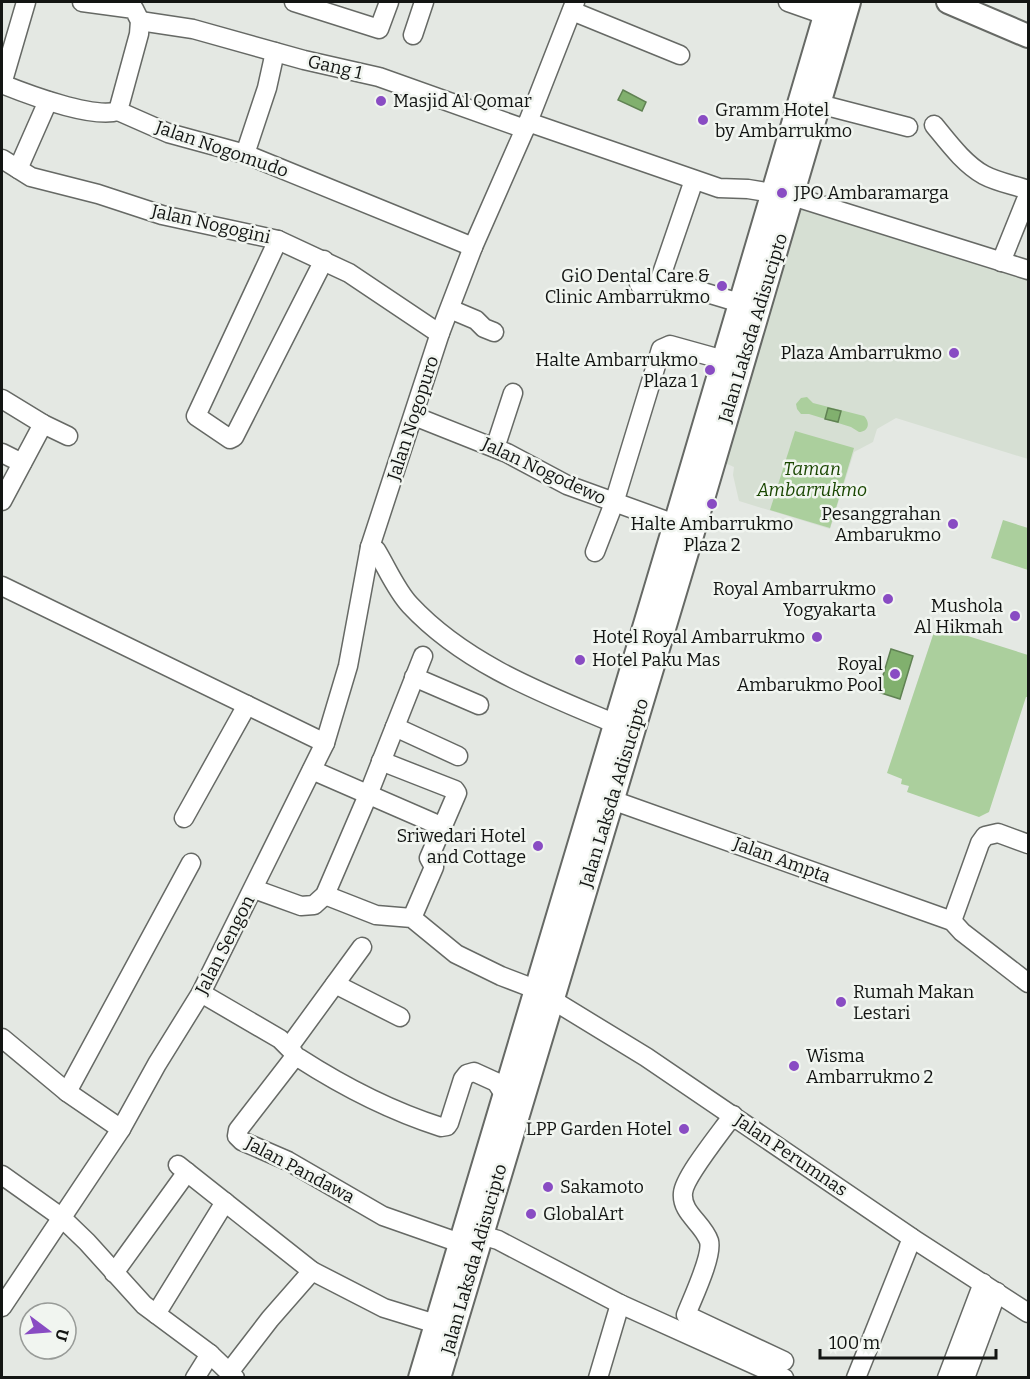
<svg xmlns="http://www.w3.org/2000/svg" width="1030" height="1379" font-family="Bitter,serif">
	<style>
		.built { fill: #d6dfd3 }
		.green { fill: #abcf9d }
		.water { fill: #81b06e; stroke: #608253; stroke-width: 1.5 }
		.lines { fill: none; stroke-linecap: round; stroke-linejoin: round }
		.minor-casing { stroke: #666965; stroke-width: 21 }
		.major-casing { stroke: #666965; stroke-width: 26 }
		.minor { stroke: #fff; stroke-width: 18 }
		.major { stroke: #fff; stroke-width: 22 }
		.poi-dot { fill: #894cc3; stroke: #f1f5f0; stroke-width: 2 }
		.labels { text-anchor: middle; stroke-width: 5; stroke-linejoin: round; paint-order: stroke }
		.street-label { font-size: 18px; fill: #131513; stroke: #f1f5f0 }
		.poi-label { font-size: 18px; fill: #131513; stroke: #f1f5f0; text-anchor: end }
		.park-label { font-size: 18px; font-style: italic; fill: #194600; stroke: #f1f5f0 }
	</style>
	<rect width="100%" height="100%" fill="#e4e8e3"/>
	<!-- built -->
	<polygon class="built" points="803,204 1028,275 1028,459 896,418 877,429 873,442 854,452 830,529 739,501 733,475 734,467 725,463 757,350"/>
	<!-- green -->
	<g class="green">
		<path d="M807,397L813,403L864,416C871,423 868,432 859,432L851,427L809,414H801L797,409L796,404L801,398Z"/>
		<polygon points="795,431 854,448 830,528 770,510"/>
		<polygon points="1003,520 1028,528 1028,570 991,558"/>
		<polygon points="936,626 1028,655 1028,697 1026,697 989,812 979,817 907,792 909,786 901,784 902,779 887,773"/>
	</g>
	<!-- water -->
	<g class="water">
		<polygon points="623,90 646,102 642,111 618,100"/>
		<polygon points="828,408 841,411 838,422 825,419"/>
		<polygon points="891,649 913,656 900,699 878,692"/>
	</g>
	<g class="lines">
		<!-- minor casing -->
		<g class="minor-casing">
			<g id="minor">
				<polyline points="82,2 134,9 140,21 139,34 118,111 168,133 245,154 473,247"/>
				<polyline points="294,2 379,29 389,2"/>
				<polyline points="788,2 825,15"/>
				<polyline points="572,11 680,55"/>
				<polyline points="140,21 193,29 304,60 379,77 525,129"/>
				<polyline points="413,35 424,2"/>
				<path d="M2,84C27,94 93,119 118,111"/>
				<polyline points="2,84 26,2"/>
				<polyline points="819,104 908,127"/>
				<polyline points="528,122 719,188 748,189 773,193"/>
				<path d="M934,125C948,142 964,164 984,175C997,182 1014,185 1028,190"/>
				<polyline points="245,154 267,88 275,52"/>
				<polyline points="2,159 31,177 98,194 162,215 278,240 349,273 434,330 440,333"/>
				<polyline points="18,169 48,101"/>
				<polyline points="792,196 1028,270"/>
				<polyline points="278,240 196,416 230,439 234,437 324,260"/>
				<polyline points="1001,262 1028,195"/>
				<polyline points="660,279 740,303"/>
				<polyline points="639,284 648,287 658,285 694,180"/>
				<polyline points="450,309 476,320 484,328 494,332"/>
				<polyline points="2,399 43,424 68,436"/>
				<polyline points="414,416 507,453 567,485 675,524"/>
				<polyline points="495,448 513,393"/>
				<polyline points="2,453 22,463"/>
				<polyline points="2,501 43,424"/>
				<path d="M370,547L376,550C387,568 396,590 410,605C465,664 542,693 616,724"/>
				<polyline points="595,552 614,503 661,349 670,345 724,360"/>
				<polyline points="2,586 325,743"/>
				<polyline points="414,677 479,705"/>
				<polyline points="395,727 458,756"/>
				<polyline points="381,761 455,790 457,793 429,858 434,867 412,918"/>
				<polyline points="312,770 443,827"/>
				<polyline points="612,800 952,921 962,932 1028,983"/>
				<polyline points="184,818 247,705"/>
				<polyline points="254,889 301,906 314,905 325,895 368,795 423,656"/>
				<polyline points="325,895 376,915 412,918 456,954 501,976 535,989"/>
				<polyline points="952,921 980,843 985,836 998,833 1028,844"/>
				<polyline points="335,984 400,1017"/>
				<polyline points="201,993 280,1039 293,1052 293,1059 238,1130 237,1136 242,1141 288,1161 383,1216 460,1243"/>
				<polyline points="551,999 646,1057 912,1238 1028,1313"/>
				<polyline points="2,1038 67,1092 121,1129"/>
				<polyline points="289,1047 362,947"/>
				<path d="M293,1059L299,1058C344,1087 391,1111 441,1127L447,1126L449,1123L463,1079L467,1074L474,1072L496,1082L504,1094"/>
				<polyline points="67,1092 191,863"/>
				<path d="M733,1115C722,1131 684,1177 683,1193C681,1213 703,1223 709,1241C713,1256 692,1299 686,1315L784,1361"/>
				<polyline points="178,1165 312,1271 384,1308 436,1324"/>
				<polyline points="2,1175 61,1217 87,1242 144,1305 210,1354 235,1378"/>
				<polyline points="481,1235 498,1240 620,1304 784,1378"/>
				<polyline points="114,1273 187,1172"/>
				<polyline points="2,1307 121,1129 157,1064 201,993 325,743 348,666 370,547 440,333 473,247 528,122 575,2"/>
				<polyline points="156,1314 225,1202"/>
				<polyline points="230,1371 270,1319 312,1271"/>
				<polyline points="195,1378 210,1354"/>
				<polyline points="598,1378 620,1304"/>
				<polyline points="856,1378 912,1238"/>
				<polyline points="947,1378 983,1283"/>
				<polyline points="965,1378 997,1292"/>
			</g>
		</g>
		<!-- major casing -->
		<g class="major-casing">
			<g id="major">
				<polyline points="948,2 1028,36"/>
				<polyline points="420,1378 675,524 829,2"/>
				<polyline points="439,1378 702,502 849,2"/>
			</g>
		</g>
		<!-- minor -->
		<use href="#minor" class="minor"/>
		<!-- major -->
		<use href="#major" class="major"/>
	</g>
	<!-- markers -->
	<g class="poi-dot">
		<circle cx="381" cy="101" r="6"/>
		<circle cx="703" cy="120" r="6"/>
		<circle cx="782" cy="193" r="6"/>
		<circle cx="722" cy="286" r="6"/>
		<circle cx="954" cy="353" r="6"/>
		<circle cx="710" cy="370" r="6"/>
		<circle cx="712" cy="504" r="6"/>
		<circle cx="953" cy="524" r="6"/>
		<circle cx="888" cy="599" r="6"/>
		<circle cx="1015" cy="616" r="6"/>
		<circle cx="817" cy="637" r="6"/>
		<circle cx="580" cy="660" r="6"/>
		<circle cx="895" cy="674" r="6"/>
		<circle cx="538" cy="846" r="6"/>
		<circle cx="841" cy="1002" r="6"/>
		<circle cx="794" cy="1066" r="6"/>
		<circle cx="684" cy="1129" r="6"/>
		<circle cx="548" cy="1187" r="6"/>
		<circle cx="531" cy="1214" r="6"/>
	</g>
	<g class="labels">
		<!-- street labels -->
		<g class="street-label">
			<text transform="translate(335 67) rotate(13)" y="6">Gang 1</text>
			<text transform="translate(222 149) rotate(19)" y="6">Jalan Nogomudo</text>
			<text transform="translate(211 224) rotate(13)" y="6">Jalan Nogogini</text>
			<text transform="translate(753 328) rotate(-73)" y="6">Jalan Laksda Adisucipto</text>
			<text transform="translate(413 418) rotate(-72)" y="6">Jalan Nogopuro</text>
			<text transform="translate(544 471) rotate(25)" y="6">Jalan Nogodewo</text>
			<text transform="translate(614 793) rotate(-73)" y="6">Jalan Laksda Adisucipto</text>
			<text transform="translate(782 860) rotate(20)" y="6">Jalan Ampta</text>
			<text transform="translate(225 945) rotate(-63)" y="6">Jalan Sengon</text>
			<text transform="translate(791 1155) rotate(34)" y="6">Jalan Perumnas</text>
			<text transform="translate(300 1170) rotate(28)" y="6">Jalan Pandawa</text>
			<text transform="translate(474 1259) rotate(-74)" y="6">Jalan Laksda Adisucipto</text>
		</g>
		<!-- poi labels -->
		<g class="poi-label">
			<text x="393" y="107" text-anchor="start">Masjid Al Qomar</text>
			<text x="715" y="116" text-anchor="start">Gramm Hotel<tspan x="715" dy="21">by Ambarrukmo</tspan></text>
			<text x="794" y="199" text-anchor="start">JPO Ambaramarga</text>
			<text x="710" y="282">GiO Dental Care &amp;<tspan x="710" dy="21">Clinic Ambarrukmo</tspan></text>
			<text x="942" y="359">Plaza Ambarrukmo</text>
			<text x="698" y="366">Halte Ambarrukmo<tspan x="698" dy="21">Plaza 1</tspan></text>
			<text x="941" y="520">Pesanggrahan<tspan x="941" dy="21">Ambarukmo</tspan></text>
			<text x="712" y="530" text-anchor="middle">Halte Ambarrukmo<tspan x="712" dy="21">Plaza 2</tspan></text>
			<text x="876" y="595">Royal Ambarrukmo<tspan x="876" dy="21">Yogyakarta</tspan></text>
			<text x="1003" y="612">Mushola<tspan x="1003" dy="21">Al Hikmah</tspan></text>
			<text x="805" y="643">Hotel Royal Ambarrukmo</text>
			<text x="592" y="666" text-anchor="start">Hotel Paku Mas</text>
			<text x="883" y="670">Royal<tspan x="883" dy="21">Ambarukmo Pool</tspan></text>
			<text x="526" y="842">Sriwedari Hotel<tspan x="526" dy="21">and Cottage</tspan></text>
			<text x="853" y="998" text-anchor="start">Rumah Makan<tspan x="853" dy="21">Lestari</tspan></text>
			<text x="806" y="1062" text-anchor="start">Wisma<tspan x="806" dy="21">Ambarrukmo 2</tspan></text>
			<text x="672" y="1135">LPP Garden Hotel</text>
			<text x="560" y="1193" text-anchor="start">Sakamoto</text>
			<text x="543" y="1220" text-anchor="start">GlobalArt</text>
		</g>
		<!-- park labels -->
		<g class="park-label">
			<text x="812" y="475">Taman<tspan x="812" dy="21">Ambarrukmo</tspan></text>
		</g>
	</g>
	<!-- border -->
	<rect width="1030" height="1379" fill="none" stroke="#131513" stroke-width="6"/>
	<!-- north arrow -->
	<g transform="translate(48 1331) rotate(106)"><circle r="28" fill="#f1f5f0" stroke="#989b98" stroke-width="1.5"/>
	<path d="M0-4.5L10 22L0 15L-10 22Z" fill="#894cc3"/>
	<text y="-9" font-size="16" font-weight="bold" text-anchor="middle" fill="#131513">U</text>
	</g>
	<!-- scale -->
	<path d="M820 1349v9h176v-9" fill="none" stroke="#131513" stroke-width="3"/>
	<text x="829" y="1349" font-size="18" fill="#131513" stroke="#f1f5f0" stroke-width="4.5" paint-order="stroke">100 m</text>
</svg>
